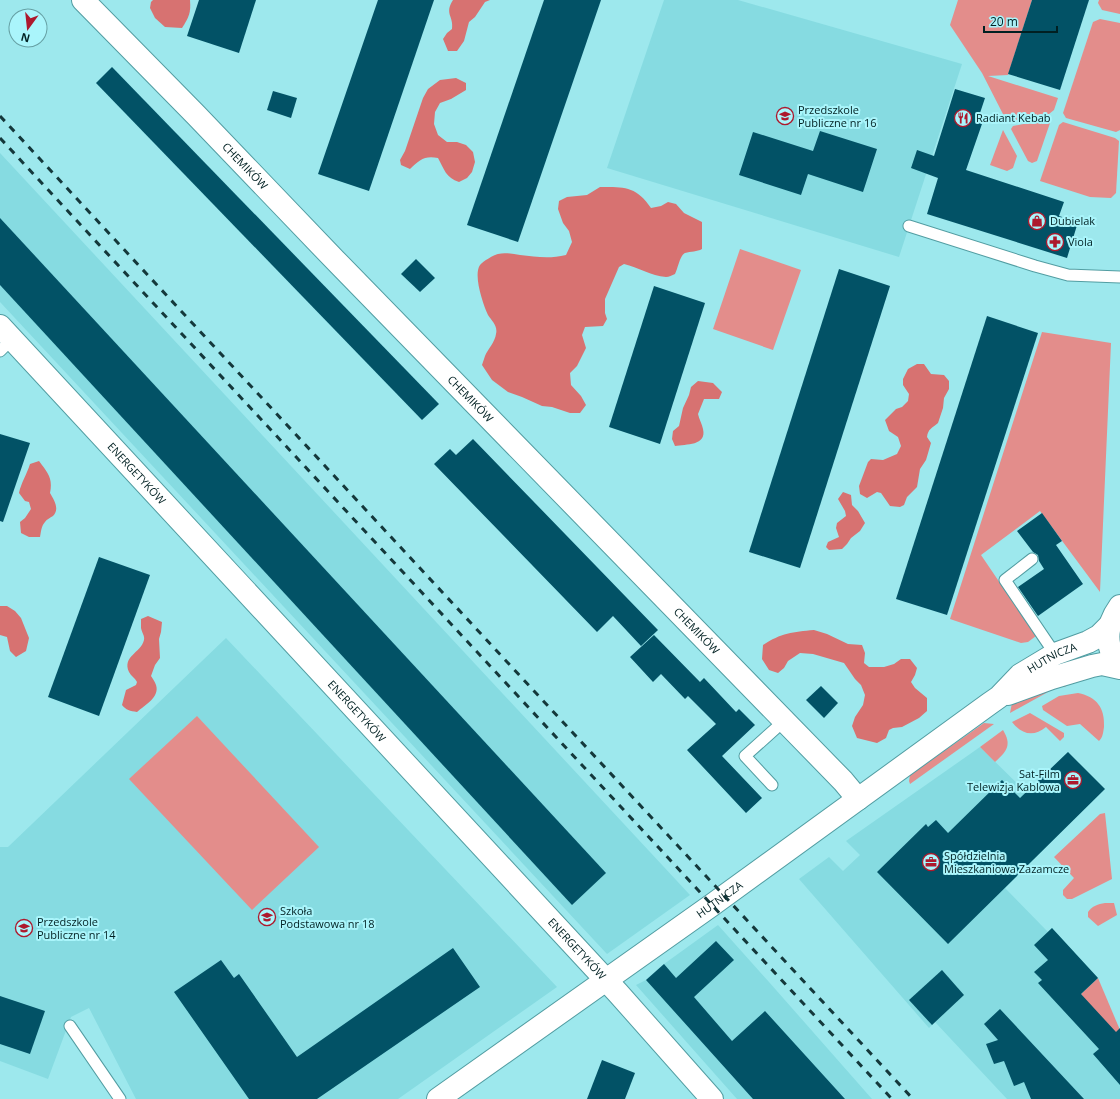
<svg xmlns="http://www.w3.org/2000/svg" width="1120" height="1099" font-family="'Open Sans',sans-serif">
	<style>
		.built { fill: #86dbe1 }
		.green { fill: #e38d8b }
		.forest { fill: #d77271 }
		.building { fill: #025266 }
		.lines { fill: none; stroke-linecap: round; stroke-linejoin: round }
		.service-casing { stroke: #529da2; stroke-width: 13 }
		.minor-casing { stroke: #529da2; stroke-width: 24 }
		.tertiary-casing { stroke: #529da2; stroke-width: 24 }
		.service { stroke: #fff; stroke-width: 11 }
		.minor { stroke: #fff; stroke-width: 22 }
		.tertiary { stroke: #fff; stroke-width: 22 }
		.rail { stroke: #14383b; stroke-width: 3; stroke-dasharray: 7 7; stroke-linecap: butt }
		.labels { text-anchor: middle; stroke-width: 4; stroke-linejoin: round; paint-order: stroke }
		.poi-label { font-size: 11px; fill: #012022; stroke: #aaf5fb; text-anchor: start }
		.street-label { font-size: 11px; fill: #012022; stroke: #aaf5fb }
	</style>
	<rect width="100%" height="100%" fill="#9de8ed"/>
	<!-- built -->
	<g class="built">
		<polygon points="664,0 738,0 962,64 899,257 607,168"/>
		<polygon points="0,153 690,895 607,954 0,302"/>
		<polygon points="226,638 557,987 398,1099 136,1099 89,1008 71,1017 48,1079 0,1061 0,847 8,847"/>
		<polygon points="980,747 1026,792 1068,752 1103,790 1005,888 1048,932 1052,928 1098,978 1081,994 1120,1055 1120,1099 1007,1099 935,1022 929,1028 799,879 829,857 843,871 860,855 846,841"/>
		<polygon points="718,925 769,982 872,1099 737,1099 636,985 646,980 664,964"/>
	</g>
	<!-- green -->
	<g class="green">
		<polygon points="958,0 1032,0 1008,75 988,76 1058,98 1054,110 1049,114 1011,121 1005,118 982,73 950,25"/>
		<polygon points="1099,0 1120,0 1120,14 1102,10 1098,3"/>
		<polygon points="1100,19 1120,23 1120,130 1116,132 1066,118 1063,113 1093,22"/>
		<polygon points="1048,119 1050,123 1037,161 1032,163 1028,161 1011,129 1013,126"/>
		<polygon points="1063,122 1115,138 1119,141 1116,193 1111,198 1090,197 1040,181 1059,125"/>
		<polygon points="1003,130 1017,156 1013,168 1007,171 990,165"/>
		<polygon points="740,249 801,270 773,350 713,329"/>
		<polygon points="1042,332 1111,343 1100,592 1040,511 981,555 1036,636 1028,642 1021,643 950,619"/>
		<polygon points="1070,680 1065,687 1061,686 1057,687 1010,713 1012,703"/>
		<path d="M1078,693C1097,697 1105,708 1104,727C1103,733 1103,737 1099,741L1080,724L1067,726L1043,710L1042,706L1059,696Z"/>
		<path d="M1030,713L1064,733V737L1060,741L1046,727C1034,737 1022,735 1012,722Z"/>
		<polygon points="197,716 319,847 252,910 129,779"/>
		<polygon points="984,723 994,724 910,784 909,781 910,775"/>
		<path d="M1003,730C1012,745 1007,751 995,762L980,747Z"/>
		<polygon points="1105,813 1112,879 1072,899 1067,899 1063,895 1063,890 1074,878 1054,857 1100,814"/>
		<path d="M1105,903H1114L1117,915L1098,926L1088,917V912C1092,906 1098,904 1105,903Z"/>
		<polygon points="1098,978 1120,1030 1120,1055 1081,994"/>
	</g>
	<!-- forest -->
	<g class="forest">
		<path d="M153,0H190C191,13 189,17 182,28L165,27L155,18L150,8L151,2Z"/>
		<path d="M453,0H490L485,2L475,17L469,22L464,41L457,51H448L443,39L447,33L452,29C454,16 444,14 453,0Z"/>
		<path d="M456,78L466,83V90L451,99L440,103L435,112L434,124L438,135L447,142H457L466,145L473,152L475,162L472,172L467,178L459,182C446,178 444,169 438,158C425,155 419,160 410,169L401,165L400,160L405,151L423,98L428,89L440,80Z"/>
		<path d="M600,187C624,187 636,186 651,208L661,206L668,202L676,204L684,213L702,222V249C697,252 691,251 685,253C680,255 678,268 675,274C672,275 669,277 666,277C651,276 638,267 624,264L619,267L605,299V313L607,319L603,326L585,327L582,335L586,348L577,366L570,373L571,385L581,396L586,405L580,413H570L552,407L542,406L522,397L508,392L492,380L482,365C483,362 484,359 485,356C488,349 495,342 496,334C498,326 492,321 488,315C483,304 473,275 480,265C483,261 494,255 498,254C505,252 513,254 520,255C536,257 550,259 566,255L572,242L569,231L563,223L558,209L559,201L567,197L587,195Z"/>
		<path d="M917,364H924L931,374L944,375L949,381V389L944,398L943,408L938,423C932,428 928,429 927,437L931,443L926,460L920,469L917,487L907,497L904,505L900,507L890,506L881,493L877,492L867,498L860,494L859,486L868,462L871,459L883,460L897,454L901,446L898,437L889,431L885,420L896,409L902,407L908,401L909,394L903,385V379L908,369Z"/>
		<path d="M698,381L713,383L722,392L719,399H704L698,414C699,419 702,424 703,429C707,446 686,444 675,446L672,439L673,431L679,426L683,408L689,395L691,387Z"/>
		<path d="M39,461C48,473 53,478 50,493C54,500 60,509 53,516C50,518 47,519 45,522C41,526 41,533 40,537H29L21,533L20,522L25,518L31,509L29,502L25,501L19,493C21,483 27,474 30,464Z"/>
		<polygon points="843,492 851,495 852,505 858,511 865,523 860,531 851,538 847,544 842,549 829,550 826,547 828,542 839,537 836,528 837,523 846,516 845,511 838,499"/>
		<polygon points="0,606 7,606 15,611 21,618 29,638 26,651 16,657 10,651 7,637 0,635"/>
		<path d="M148,616L162,622L161,632L159,639L160,658L155,665L151,676C153,679 155,682 156,685C160,697 145,705 137,712C130,711 126,710 122,705L126,690L136,685L137,682C135,678 131,676 129,672C122,656 141,653 144,640C145,636 142,633 141,628C141,625 141,622 141,619Z"/>
		<path d="M814,630L827,634L848,644L862,645L865,653L864,663L869,667H884L894,664L901,659H910L917,668L915,675L911,682L915,688L927,698V711L919,718L902,727L893,728L889,730L886,738L877,743L857,738L852,726L855,717L863,705L865,695L861,685L855,679L844,663L813,654L800,653L788,661L784,668L778,673L769,670L762,659L763,645C781,633 793,632 814,630Z"/>
	</g>
	<!-- building -->
	<g class="building">
		<polygon points="199,0 256,0 239,53 187,36"/>
		<polygon points="378,0 434,0 369,191 318,174"/>
		<polygon points="544,0 601,0 518,242 467,225"/>
		<polygon points="1032,0 1089,0 1060,90 1008,74"/>
		<polygon points="112,67 439,404 422,420 96,83"/>
		<polygon points="955,89 985,98 978,119 983,121 966,170 1064,202 1059,216 1078,222 1067,258 927,214 938,178 911,168 917,150 934,156"/>
		<polygon points="273,91 297,98 291,118 267,110"/>
		<polygon points="820,131 877,149 863,192 808,174 801,195 739,175 753,132 813,151"/>
		<polygon points="0,218 606,873 572,905 0,285"/>
		<polygon points="416,259 435,278 420,292 401,274"/>
		<polygon points="839,269 890,286 800,568 749,552"/>
		<polygon points="654,286 705,303 660,444 609,427"/>
		<polygon points="987,316 1038,333 947,615 896,599"/>
		<polygon points="0,434 30,443 3,522 0,521"/>
		<polygon points="473,439 658,630 641,646 613,616 597,632 434,464 450,449 456,455"/>
		<polygon points="1042,513 1062,541 1056,545 1083,584 1038,616 1018,587 1044,569 1039,561 1038,555 1033,552 1017,531"/>
		<polygon points="99,557 150,575 99,716 48,697"/>
		<polygon points="654,635 700,682 704,678 736,712 739,709 755,725 722,756 762,798 746,813 687,750 716,724 688,696 685,699 661,674 653,682 630,657"/>
		<polygon points="821,686 838,703 824,718 806,700"/>
		<polygon points="1068,752 1105,789 948,944 877,872 926,824 928,827 936,820 948,833 1002,780 1020,798"/>
		<polygon points="1052,928 1098,978 1081,994 1116,1032 1120,1028 1120,1085 1093,1054 1099,1049 1038,983 1042,980 1034,972 1048,960 1034,945"/>
		<polygon points="716,941 734,960 694,997 732,1041 765,1011 845,1099 753,1099 646,980 664,964 676,978"/>
		<polygon points="453,948 480,987 317,1099 249,1099 174,992 221,960 234,978 239,974 297,1057"/>
		<polygon points="942,970 964,995 932,1025 909,1000"/>
		<polygon points="0,996 45,1011 30,1054 0,1044"/>
		<polygon points="1000,1009 1084,1099 1031,1099 1024,1082 1014,1086 1004,1061 994,1064 986,1044 998,1040 984,1024"/>
		<polygon points="602,1060 635,1073 625,1099 587,1099"/>
	</g>
	<g class="lines">
		<!-- service casing -->
		<g class="service-casing">
			<g id="service">
				<polyline points="909,226 1035,266 1068,275 1120,277"/>
				<polyline points="0,351 12,339"/>
				<polyline points="1032,559 1005,580 1055,654"/>
				<polyline points="772,785 745,756 784,721"/>
				<polyline points="70,1026 120,1099"/>
			</g>
		</g>
		<!-- minor casing -->
		<g class="minor-casing">
			<g id="minor">
				<path id="s1" d="M83,0L196,115L335,260L843,781L858,799"/>
				<path id="s2" d="M0,326L618,993L712,1099"/>
			</g>
		</g>
		<!-- tertiary casing -->
		<g class="tertiary-casing">
			<g id="tertiary">
				<path d="M1120,606C1105,627 1104,646 1120,667"/>
				<polyline points="1008,694 1052,678 1092,666 1102,664 1120,668"/>
				<path id="s3" d="M438,1099L712,905L989,704L999,697L1020,675L1055,654L1088,642L1099,636L1109,626"/>
			</g>
		</g>
		<!-- service -->
		<use href="#service" class="service"/>
		<!-- minor -->
		<use href="#minor" class="minor"/>
		<!-- tertiary -->
		<use href="#tertiary" class="tertiary"/>
		<!-- rail -->
		<g class="rail">
			<polyline points="0,116 913,1099"/>
			<polyline points="0,138 892,1099"/>
		</g>
	</g>
	<!-- icons -->
	<defs>
		<g id="school-ring" transform="scale(0.9)"><circle r="9.5" fill="#aaf5fb" stroke="#ad192d" stroke-width="1.5"/><path d="M0-5L7-2L0 1L-7-2ZM-4 1L0 2.5L4 1V4Q0 6-4 4Z" fill="#ad192d"/></g>
		<g id="restaurant-ring" transform="scale(0.9)"><circle r="9.5" fill="#aaf5fb" stroke="#ad192d" stroke-width="1.5"/><path d="M-5-6h1v4h1v-4h1v4h1v-4h1v5L-1.5 .5V6h-2V.5L-5-1ZM5-6V6H3V1.5H1.5Q1.5-4 5-6Z" fill="#ad192d"/></g>
		<g id="shop-ring" transform="scale(0.9)"><circle r="9.5" fill="#aaf5fb" stroke="#ad192d" stroke-width="1.5"/><path d="M-5-2.5h2.3a2.7 3.5 0 0 1 5.4 0H5L5.5 6h-11ZM-1.5-2.5h3a1.5 2.3 0 0 0-3 0Z" fill="#ad192d"/></g>
		<g id="pharmacy-ring" transform="scale(0.9)"><circle r="9.5" fill="#aaf5fb" stroke="#ad192d" stroke-width="1.5"/><path d="M-2-6h4v4h4v4h-4v4h-4v-4h-4v-4h4Z" fill="#ad192d"/></g>
		<g id="office-ring" transform="scale(0.9)"><circle r="9.5" fill="#aaf5fb" stroke="#ad192d" stroke-width="1.5"/><path d="M-6-3h4V-5.5h4V-3h4V5H-6ZM-1-4.5V-3h2v-1.5ZM-6 0V1H6V0Z" fill="#ad192d"/></g>
	</defs>
	<g fill-rule="evenodd">
		<use href="#school-ring" x="785" y="116"/>
		<use href="#restaurant-ring" x="963" y="118"/>
		<use href="#shop-ring" x="1037" y="221"/>
		<use href="#pharmacy-ring" x="1055" y="242"/>
		<use href="#office-ring" x="1073" y="780"/>
		<use href="#office-ring" x="931" y="862"/>
		<use href="#school-ring" x="267" y="917"/>
		<use href="#school-ring" x="24" y="928"/>
	</g>
	<g class="labels">
		<!-- poi labels -->
		<g class="poi-label">
			<text x="798" y="114">Przedszkole<tspan x="798" dy="13">Publiczne nr 16</tspan></text>
			<text x="976" y="122">Radiant Kebab</text>
			<text x="1050" y="225">Dubielak</text>
			<text x="1068" y="246">Viola</text>
			<text x="1060" y="778" text-anchor="end">Sat-Film<tspan x="1060" dy="13">Telewizja Kablowa</tspan></text>
			<text x="944" y="860">Spółdzielnia<tspan x="944" dy="13">Mieszkaniowa Zazamcze</tspan></text>
			<text x="280" y="915">Szkoła<tspan x="280" dy="13">Podstawowa nr 18</tspan></text>
			<text x="37" y="926">Przedszkole<tspan x="37" dy="13">Publiczne nr 14</tspan></text>
		</g>
		<!-- street labels -->
		<g class="street-label">
			<text dy="4" stroke="none"><textPath href="#s1" startOffset="232">CHEMIKÓW</textPath></text>
			<text dy="4" stroke="none"><textPath href="#s1" startOffset="556">CHEMIKÓW</textPath></text>
			<text dy="4" stroke="none"><textPath href="#s2" startOffset="201">ENERGETYKÓW</textPath></text>
			<text dy="4" stroke="none"><textPath href="#s1" startOffset="880">CHEMIKÓW</textPath></text>
			<text dy="4" stroke="none"><textPath href="#s3" startOffset="757">HUTNICZA</textPath></text>
			<text dy="4" stroke="none"><textPath href="#s2" startOffset="525">ENERGETYKÓW</textPath></text>
			<text dy="4" stroke="none"><textPath href="#s3" startOffset="345">HUTNICZA</textPath></text>
			<text dy="4" stroke="none"><textPath href="#s2" startOffset="849">ENERGETYKÓW</textPath></text>
		</g>
	</g>
	<!-- north arrow -->
	<g transform="translate(28 28) rotate(195)"><circle r="19" fill="#aaf5fb" stroke="#66a0a4"/>
	<path d="M0-3L7 15L0 10L-7 15Z" fill="#ad192d"/>
	<text y="-6" font-size="11" font-weight="bold" text-anchor="middle" fill="#012022">N</text>
	</g>
	<!-- scale -->
	<path d="M984 26v6h73v-6" fill="none" stroke="#012022" stroke-width="2"/>
	<text x="990" y="26" font-size="12" fill="#012022" stroke="#aaf5fb" stroke-width="3" paint-order="stroke">20 m</text>
</svg>
